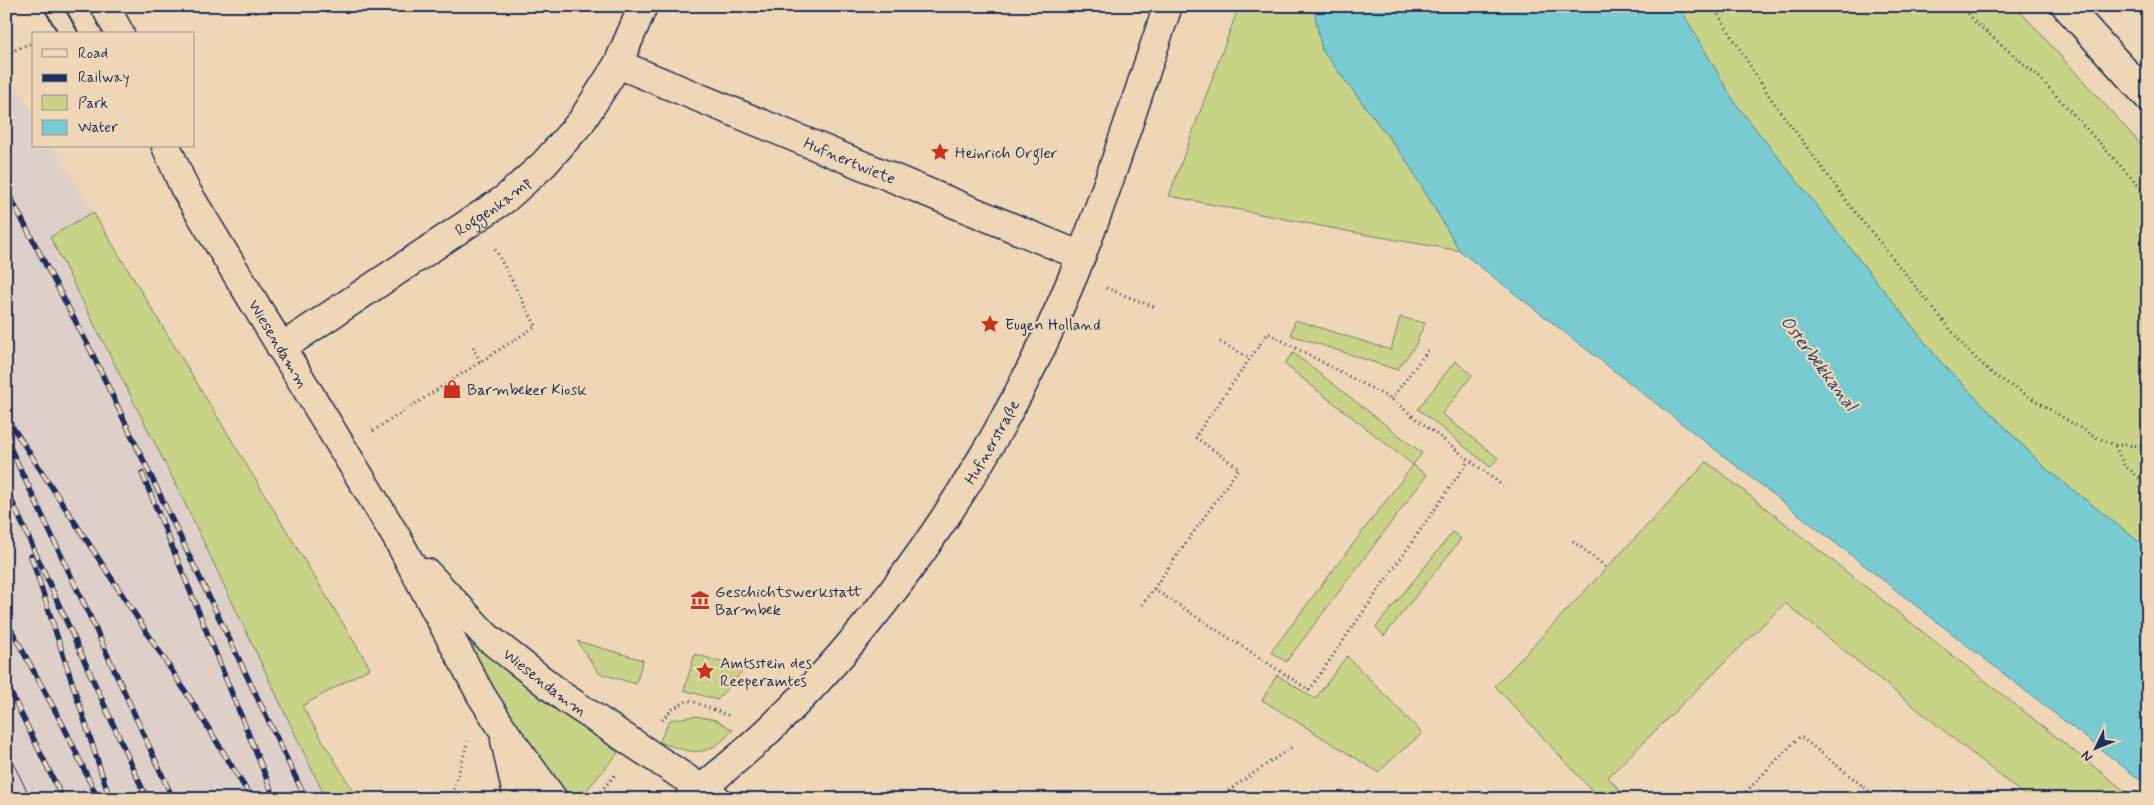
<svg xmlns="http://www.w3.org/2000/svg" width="2154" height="805" font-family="Mynerve,sans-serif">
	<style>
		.built { fill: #ded0c8 }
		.green { fill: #c8d387; stroke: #728172 }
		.water { fill: #7acbd1; stroke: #548da3 }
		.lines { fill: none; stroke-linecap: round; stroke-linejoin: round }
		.service-casing { stroke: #1b2f5e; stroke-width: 20 }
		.minor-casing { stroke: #1b2f5e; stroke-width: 31 }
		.tertiary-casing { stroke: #1b2f5e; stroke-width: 31 }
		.secondary-casing { stroke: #1b2f5e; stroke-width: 31 }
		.path { stroke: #1b2f5e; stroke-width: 3; stroke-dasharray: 1 4; stroke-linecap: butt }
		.service { stroke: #eed6b6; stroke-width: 16 }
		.minor { stroke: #eed6b6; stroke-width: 28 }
		.tertiary { stroke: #eed6b6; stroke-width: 28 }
		.secondary { stroke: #eed6b6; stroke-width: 28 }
		.tram { stroke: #1b2f5e; stroke-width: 1 }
		.rail-casing { stroke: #1b2f5e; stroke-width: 5.5 }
		.rail { stroke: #eed6b6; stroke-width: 4; stroke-dasharray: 11; stroke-linecap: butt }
		.labels { text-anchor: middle; stroke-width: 4.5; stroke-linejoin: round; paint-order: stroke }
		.poi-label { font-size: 16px; fill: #1b2f5e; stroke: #eed6b6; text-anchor: start }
		.street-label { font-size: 16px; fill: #1b2f5e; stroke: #eed6b6 }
		.water-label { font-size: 18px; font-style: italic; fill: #29466f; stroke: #eed6b6 }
	</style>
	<rect width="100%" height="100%" fill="#eed6b6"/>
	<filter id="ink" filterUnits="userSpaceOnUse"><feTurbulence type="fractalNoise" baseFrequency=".02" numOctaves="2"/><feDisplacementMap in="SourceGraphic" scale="10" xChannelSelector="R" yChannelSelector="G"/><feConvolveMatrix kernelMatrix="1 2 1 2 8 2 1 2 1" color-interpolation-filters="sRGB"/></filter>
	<g filter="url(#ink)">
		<!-- built -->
		<polygon class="built" points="6,69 34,115 34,146 53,146 93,212 51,237 180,493 326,799 6,799"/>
		<!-- green -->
		<g class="green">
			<polygon points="1239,6 1313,6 1322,50 1406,160 1460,251 1351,232 1169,196"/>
			<polygon points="1679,6 2015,6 2148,152 2148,549 2044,467 1939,360 1735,103"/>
			<polygon points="93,212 370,668 302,706 358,799 326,799 180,493 50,237"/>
			<polygon points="1400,317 1425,323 1415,346 1397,370 1291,335 1295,320 1391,350"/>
			<polygon points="1293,353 1422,453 1413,465 1427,475 1286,662 1271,652 1413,465 1284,364"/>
			<polygon points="1455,361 1472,375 1442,414 1498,458 1490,467 1418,409"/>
			<polygon points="1707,462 2135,799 2029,799 1785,603 1608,777 1621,792 1614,799 1600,799 1495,686"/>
			<polygon points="1453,532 1461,539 1384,636 1376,627"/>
			<polygon points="577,641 643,660 636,684 599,673"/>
			<polygon points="473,645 547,703 595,735 618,753 579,799 570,799 521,731 469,649"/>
			<polygon points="695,654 744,669 717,700 684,690"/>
			<polygon points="1347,656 1422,733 1378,772 1262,700 1277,675 1315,699"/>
			<path d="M695,716L716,720L733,730C706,759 694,754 659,742L670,720Z"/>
		</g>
		<!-- water -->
		<polygon class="water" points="1313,6 1679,6 1735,103 1939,360 2044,467 2148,549 2148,786 1460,251 1406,160 1322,50"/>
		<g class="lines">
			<!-- service casing -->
			<g class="service-casing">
				<polyline id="service" points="53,6 69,34"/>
			</g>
			<!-- minor casing -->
			<g class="minor-casing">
				<g id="minor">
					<polyline points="2066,6 2148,97"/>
					<path id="s1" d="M618,64L1081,256"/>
					<path id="s2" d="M281,348L505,199L544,164L581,122L618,64L643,6"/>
				</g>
			</g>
			<!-- tertiary casing -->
			<g class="tertiary-casing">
				<g id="tertiary">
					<polyline points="105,6 120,34"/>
					<path id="s3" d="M166,146L184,187L397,538L481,695L504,731L553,799"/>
					<path id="s4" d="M427,573L487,637L565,698L717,799"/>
					<polyline points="505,740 518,799"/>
				</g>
			</g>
			<!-- secondary casing -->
			<g class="secondary-casing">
				<g id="secondary">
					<path id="s5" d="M689,799C715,777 743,755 768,731C898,608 1006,440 1074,274C1109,188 1137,95 1168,6"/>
				</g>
			</g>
			<!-- path -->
			<g class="path">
				<polyline points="1713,6 1769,96 1851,207 1968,351 1994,375 2093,436 2115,445 2148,446"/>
				<polyline points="1962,6 1975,22 2039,77 2148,196"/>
				<polyline points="6,38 14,50"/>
				<polyline points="6,54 34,42"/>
				<polyline points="1106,288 1157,308"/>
				<polyline points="1220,342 1250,358"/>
				<polyline points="473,347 480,362"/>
				<polyline points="1391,399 1429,349"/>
				<polyline points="373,431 536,326 495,249"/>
				<polyline points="2115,446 2124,465 2148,485"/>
				<polyline points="1573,541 1607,568"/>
				<polyline points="1154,589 1309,690 1469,460"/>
				<polyline points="1142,605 1239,468 1195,437 1268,333 1391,399 1503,486"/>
				<polyline points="662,720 672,709 689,700 730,716"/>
				<polyline points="451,799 468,741"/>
				<polyline points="594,799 616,774"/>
				<polyline points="1216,799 1292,747"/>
				<polyline points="1473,799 1478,793"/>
				<polyline points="1739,799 1800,736 1879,799"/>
			</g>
			<!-- service -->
			<use href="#service" class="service"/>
			<!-- minor -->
			<use href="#minor" class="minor"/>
			<!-- tertiary -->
			<use href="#tertiary" class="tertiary"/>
			<!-- secondary -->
			<use href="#secondary" class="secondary"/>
			<!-- tram -->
			<polyline class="tram" points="6,749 31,799"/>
			<!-- rail casing -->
			<g class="rail-casing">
				<g id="rail">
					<polyline points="6,189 90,349 306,799"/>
					<polyline points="6,417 191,700 252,799"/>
					<polyline points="6,439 87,610 173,799"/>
					<polyline points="142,473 275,799"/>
					<polyline points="6,488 147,799"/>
					<polyline points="31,556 110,799"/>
					<polyline points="6,620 65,729 98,799"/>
					<polyline points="6,683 63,799"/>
				</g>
			</g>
			<!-- rail -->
			<use href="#rail" class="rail"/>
		</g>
	</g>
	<!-- icons -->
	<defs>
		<g id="sight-bare" transform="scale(1.5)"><path d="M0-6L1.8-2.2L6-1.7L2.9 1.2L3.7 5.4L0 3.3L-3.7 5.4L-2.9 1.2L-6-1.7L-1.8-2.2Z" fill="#c8321e" stroke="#eed6b6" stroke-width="2.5" paint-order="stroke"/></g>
		<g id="shop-bare" transform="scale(1.5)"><path d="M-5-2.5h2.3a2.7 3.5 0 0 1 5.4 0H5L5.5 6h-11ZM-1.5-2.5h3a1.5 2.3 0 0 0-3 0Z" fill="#c8321e" stroke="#eed6b6" stroke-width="2.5" paint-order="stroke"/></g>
		<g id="museum-bare" transform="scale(1.5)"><path d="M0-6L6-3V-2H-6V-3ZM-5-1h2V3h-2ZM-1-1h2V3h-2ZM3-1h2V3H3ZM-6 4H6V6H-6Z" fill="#c8321e" stroke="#eed6b6" stroke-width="2.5" paint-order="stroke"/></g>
	</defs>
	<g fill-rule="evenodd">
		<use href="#sight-bare" x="940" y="152"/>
		<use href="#sight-bare" x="990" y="324"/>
		<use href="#shop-bare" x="452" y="389"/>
		<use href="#museum-bare" x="700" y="600"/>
		<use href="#sight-bare" x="705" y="671"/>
	</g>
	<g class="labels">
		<!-- poi labels -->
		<g class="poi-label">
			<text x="955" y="158">Heinrich Orgler</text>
			<text x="1005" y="330">Eugen Holland</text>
			<text x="467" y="395">Barmbeker Kiosk</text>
			<text x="715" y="597">Geschichtswerkstatt<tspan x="715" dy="18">Barmbek</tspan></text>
			<text x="720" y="668">Amtsstein des<tspan x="720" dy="18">Reeperamtes</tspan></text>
		</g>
		<!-- street labels -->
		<g class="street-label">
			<text dy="6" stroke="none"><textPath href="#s1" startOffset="251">Hufnertwiete</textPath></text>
			<text dy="6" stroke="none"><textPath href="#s2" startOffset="255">Roggenkamp</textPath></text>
			<text dy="6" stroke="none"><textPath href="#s3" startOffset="228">Wiesendamm</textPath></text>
			<text dy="6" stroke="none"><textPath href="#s5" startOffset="471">Hufnerstraße</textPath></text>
			<text dy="6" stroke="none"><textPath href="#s4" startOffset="161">Wiesendamm</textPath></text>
		</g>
		<!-- water labels -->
		<g class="water-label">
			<text transform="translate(1819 363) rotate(53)" y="6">Osterbekkanal</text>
		</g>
	</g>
	<!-- margin -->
	<rect width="2154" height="805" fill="none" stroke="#eed6b6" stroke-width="25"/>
	<rect x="12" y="12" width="2129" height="780" fill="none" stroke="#1b2f5e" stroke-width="2" filter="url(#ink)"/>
	<!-- legend -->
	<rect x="32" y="32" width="162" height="115" fill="#eed6b6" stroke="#9a9393"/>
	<rect x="42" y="49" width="25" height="8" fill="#eed6b6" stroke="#9a9393"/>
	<text x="78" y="58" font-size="15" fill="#1b2f5e">Road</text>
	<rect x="42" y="74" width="25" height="8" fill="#1b2f5e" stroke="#9a9393"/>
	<text x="78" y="82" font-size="15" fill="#1b2f5e">Railway</text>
	<rect x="42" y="95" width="25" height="15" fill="#c8d387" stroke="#9a9393"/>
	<text x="78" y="108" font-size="15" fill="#1b2f5e">Park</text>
	<rect x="42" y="120" width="25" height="15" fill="#7acbd1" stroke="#9a9393"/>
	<text x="78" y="132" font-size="15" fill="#1b2f5e">Water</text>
	<!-- north arrow -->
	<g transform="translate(2096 748) rotate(227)" stroke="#eed6b6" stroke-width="4" paint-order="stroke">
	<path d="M0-4L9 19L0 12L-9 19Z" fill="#1b2f5e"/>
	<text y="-8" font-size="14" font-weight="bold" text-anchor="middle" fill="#1b2f5e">N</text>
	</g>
</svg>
